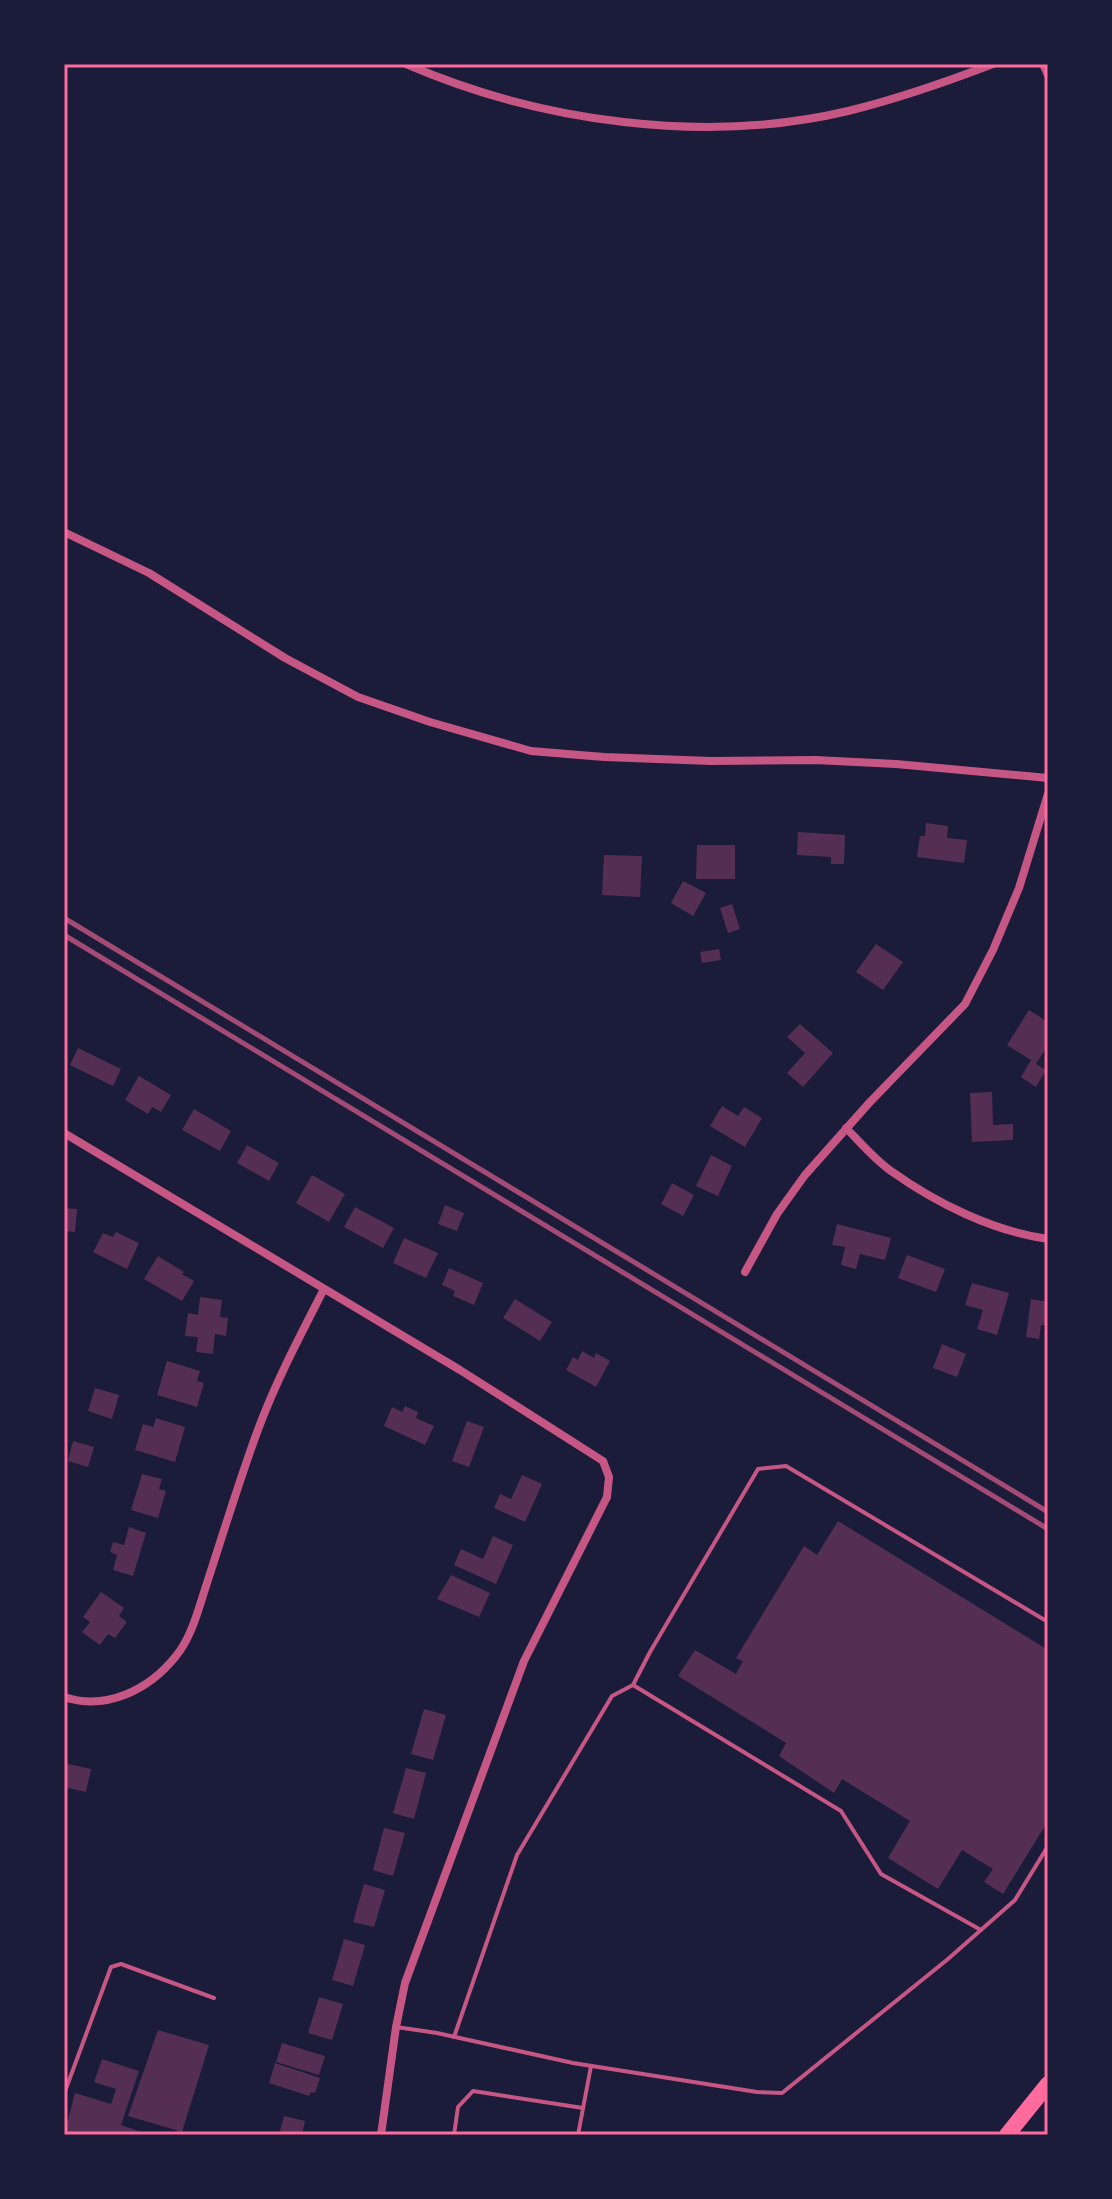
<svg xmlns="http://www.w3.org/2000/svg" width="1112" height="2199" font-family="'Libre Baskerville',serif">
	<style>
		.building { fill: #542f53 }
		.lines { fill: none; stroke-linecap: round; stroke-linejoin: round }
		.service { stroke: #c65784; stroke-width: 4 }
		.minor { stroke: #c65784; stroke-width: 8 }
		.motorway { stroke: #ff6b9d; stroke-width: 16 }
		.rail { stroke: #a44b75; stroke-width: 5 }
		.neatline { fill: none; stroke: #ff6b9d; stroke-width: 3 }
	</style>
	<rect width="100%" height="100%" fill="#1b1b3a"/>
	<!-- building -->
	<g class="building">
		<polygon points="926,823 948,826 947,838 967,840 964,863 917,857 920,836 925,836"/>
		<polygon points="798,832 845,835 844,864 831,864 831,857 797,855"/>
		<polygon points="697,845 735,845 735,879 696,879"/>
		<polygon points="604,855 642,856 640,897 602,895"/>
		<polygon points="683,881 706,893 693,916 671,903"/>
		<polygon points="732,904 740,929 728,933 720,908"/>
		<polygon points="876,944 903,962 883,990 856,972"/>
		<polygon points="719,949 721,960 702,963 700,952"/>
		<polygon points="1029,1010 1048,1022 1048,1045 1036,1064 1046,1070 1036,1087 1021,1077 1031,1060 1007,1045"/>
		<polygon points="800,1024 833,1053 803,1087 787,1073 805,1053 787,1037"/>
		<polygon points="78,1048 121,1069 113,1086 70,1065"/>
		<polygon points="139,1076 171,1095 161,1112 152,1107 148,1114 125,1100"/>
		<polygon points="992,1092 993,1125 1013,1124 1013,1140 972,1142 970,1093"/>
		<polygon points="722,1106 738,1116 744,1107 762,1118 745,1147 710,1126"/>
		<polygon points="194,1109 231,1131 220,1151 182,1130"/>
		<polygon points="247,1145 279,1163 269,1181 237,1163"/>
		<polygon points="711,1155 732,1166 718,1196 696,1186"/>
		<polygon points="312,1175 345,1194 329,1222 296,1203"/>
		<polygon points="672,1183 694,1195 683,1216 661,1204"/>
		<polygon points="445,1205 464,1213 457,1231 438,1224"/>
		<polygon points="355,1207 394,1228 383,1248 344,1227"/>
		<polygon points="64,1208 77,1209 75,1232 64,1231"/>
		<polygon points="837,1224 891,1238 885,1260 860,1254 856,1269 841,1265 845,1247 832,1245"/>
		<polygon points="116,1232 139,1243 127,1269 93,1252 103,1233 113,1237"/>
		<polygon points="404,1238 438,1253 426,1278 393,1263"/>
		<polygon points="907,1255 945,1269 936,1292 898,1278"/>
		<polygon points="158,1256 184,1272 182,1274 194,1281 182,1301 144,1279"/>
		<polygon points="449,1268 483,1283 474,1305 453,1296 455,1291 442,1285"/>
		<polygon points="972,1283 1009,1293 997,1335 977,1329 983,1310 965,1305"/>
		<polygon points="200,1297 222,1300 220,1317 228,1318 226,1336 215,1334 213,1354 196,1352 198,1337 185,1336 188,1313 198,1315"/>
		<polygon points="515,1299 552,1322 540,1341 503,1318"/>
		<polygon points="1031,1299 1048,1302 1048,1325 1041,1325 1039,1339 1026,1337"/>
		<polygon points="942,1344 966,1354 957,1377 933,1368"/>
		<polygon points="582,1351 594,1358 596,1353 610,1361 596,1387 566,1370 573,1357 578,1360"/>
		<polygon points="167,1361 200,1371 197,1381 204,1383 197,1407 157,1395"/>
		<polygon points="95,1388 119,1395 112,1419 88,1411"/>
		<polygon points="405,1406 418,1412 416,1418 434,1426 425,1445 384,1426 392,1407 402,1412"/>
		<polygon points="156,1418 185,1427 175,1462 135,1450 143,1424 153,1427"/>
		<polygon points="467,1421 484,1427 469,1467 452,1461"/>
		<polygon points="73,1441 94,1447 88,1467 68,1461"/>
		<polygon points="142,1474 162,1479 159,1489 166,1491 158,1518 131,1510"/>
		<polygon points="522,1475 542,1484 525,1522 494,1508 500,1494 511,1499"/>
		<polygon points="838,1521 1048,1650 1048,1821 1003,1894 984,1882 993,1869 962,1850 938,1889 888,1858 910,1821 842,1779 834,1793 779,1756 786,1743 678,1676 695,1650 736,1674 743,1661 736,1658 804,1546 817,1555"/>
		<polygon points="129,1527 146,1533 133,1576 113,1570 117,1555 110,1552 113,1542 124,1545"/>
		<polygon points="493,1536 513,1545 496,1584 454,1565 461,1549 483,1559"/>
		<polygon points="451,1575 490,1593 479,1617 437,1599"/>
		<polygon points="101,1592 124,1608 119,1616 127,1622 115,1638 108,1634 100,1645 82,1632 90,1622 83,1617"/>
		<polygon points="424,1709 446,1715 433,1760 411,1754"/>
		<polygon points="64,1763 91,1769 86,1792 64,1787"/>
		<polygon points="406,1768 426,1773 414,1819 393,1813"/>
		<polygon points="384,1828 405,1833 393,1876 373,1870"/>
		<polygon points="364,1884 385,1890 374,1927 353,1922"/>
		<polygon points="344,1939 365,1945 353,1986 332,1980"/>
		<polygon points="319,1997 343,2004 332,2040 308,2033"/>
		<polygon points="158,2030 209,2045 182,2132 128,2116"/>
		<polygon points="282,2043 325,2056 319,2075 276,2062"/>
		<polygon points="102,2059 139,2071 121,2125 149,2135 64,2135 75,2093 111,2104 116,2089 94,2082"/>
		<polygon points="275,2063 320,2078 315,2093 311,2092 309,2096 269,2083"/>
		<polygon points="284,2116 305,2121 302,2135 279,2135"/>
	</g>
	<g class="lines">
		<!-- service -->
		<g class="service">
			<polyline points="633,1685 841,1811 881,1874 981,1930"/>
			<polyline points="396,2027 437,2033 573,2063 757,2092 782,2093 948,1959 1015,1900 1048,1846"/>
			<polyline points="454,2037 517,1855 612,1696 633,1685 650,1652 758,1469 786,1466 1048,1622"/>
			<polyline points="64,2094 111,1967 121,1964 214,1998"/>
			<polyline points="454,2135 458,2107 473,2091 583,2108"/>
			<polyline points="578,2135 591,2066"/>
		</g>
		<!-- minor -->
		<g class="minor">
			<path d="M406,64C540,122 705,145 848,111C897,99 946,82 993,64"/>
			<polyline points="1043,64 1048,75"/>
			<polyline points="64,532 149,573 285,658 358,697 430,722 531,751 604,757 711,761 815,760 896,764 1048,778"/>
			<path d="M846,1128C860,1142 874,1159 891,1171C936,1203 992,1231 1048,1239"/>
			<polyline points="64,1133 460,1370 603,1461 609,1477 607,1497 524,1661 405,1983 396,2027 381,2135"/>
			<polyline points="745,1272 777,1214 805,1175 870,1102 965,1004 993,950 1019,888 1048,794"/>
			<path d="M64,1697C106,1711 149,1690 176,1656C192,1637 199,1607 207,1583C224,1531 240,1478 259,1427C277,1379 301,1334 324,1289"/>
		</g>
		<!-- motorway -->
		<polyline class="motorway" points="1007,2135 1048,2084"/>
		<!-- rail -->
		<g class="rail">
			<polyline points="64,918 1048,1512"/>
			<polyline points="64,935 1048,1529"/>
		</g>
	</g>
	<!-- border -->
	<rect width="1112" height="2199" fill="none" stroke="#1b1b3a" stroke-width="132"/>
	<rect x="66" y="66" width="980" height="2067" class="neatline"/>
</svg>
